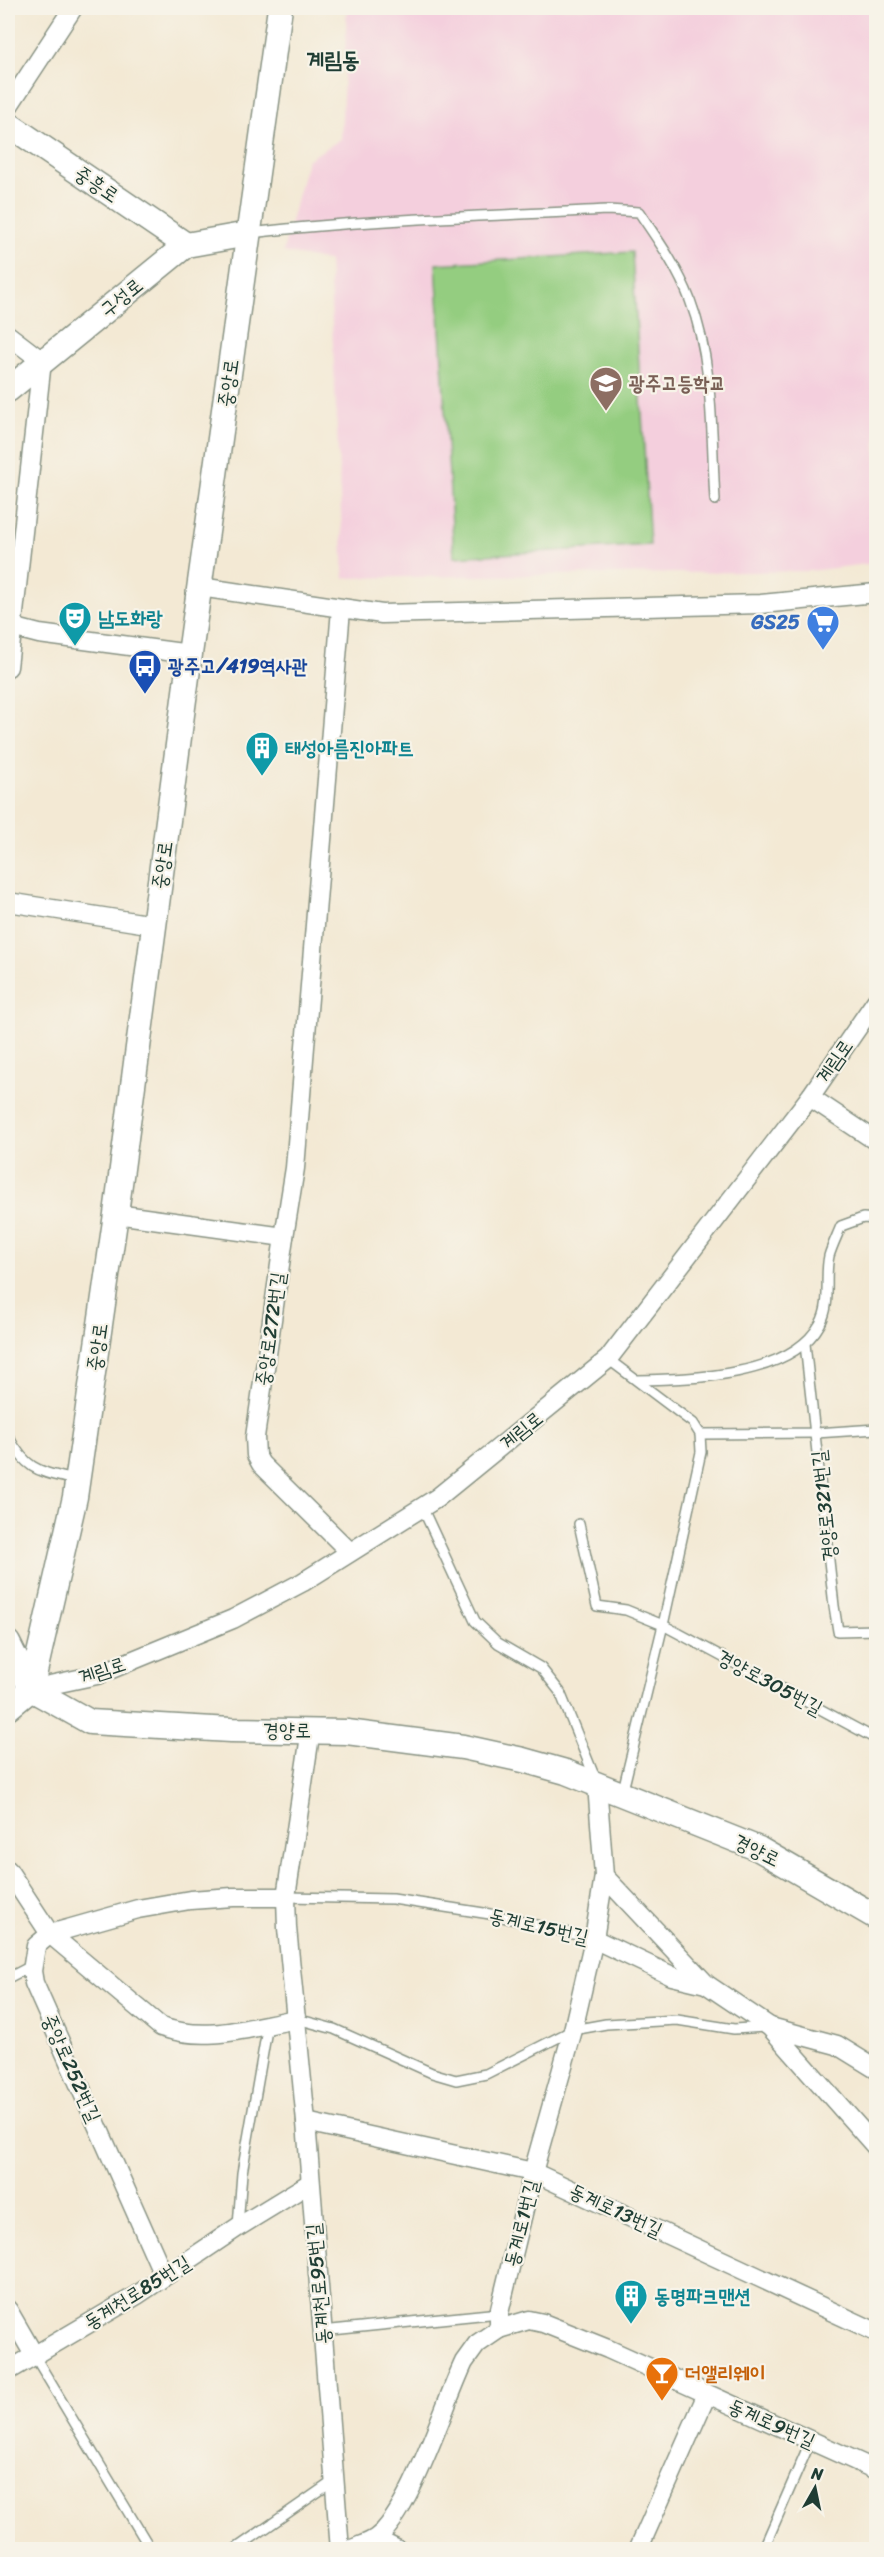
<svg xmlns="http://www.w3.org/2000/svg" width="884" height="2557" font-family="Sriracha,'Poor Story',sans-serif">
	<style>
		.built { fill: #f4cfdd }
		.green { fill: #94cd80; stroke: #5a855a; stroke-width: 1.5 }
		.lines { fill: none; stroke-linecap: round; stroke-linejoin: round }
		.lane-casing { stroke: #899384; stroke-width: 12 }
		.street-casing { stroke: #899384; stroke-width: 21 }
		.secondary-casing { stroke: #899384; stroke-width: 27 }
		.lane { stroke: #fff; stroke-width: 9 }
		.street { stroke: #fff; stroke-width: 18 }
		.secondary { stroke: #fff; stroke-width: 24 }
		.labels { text-anchor: middle; stroke-width: 4.5; stroke-linejoin: round; paint-order: stroke }
		.street-label { font-size: 20px; fill: #1f3d34; stroke: #f7f3e8 }
		.education-label { font-size: 20px; font-weight: bold; fill: #785e54; stroke: #f7f3e8; text-anchor: start }
		.culture-label { font-size: 20px; font-weight: bold; fill: #0d838f; stroke: #f7f3e8; text-anchor: start }
		.shop-label { font-size: 20px; font-weight: bold; fill: #366cbe; stroke: #f7f3e8; text-anchor: end }
		.transit-label { font-size: 20px; font-weight: bold; fill: #164399; stroke: #f7f3e8; text-anchor: start }
		.food-label { font-size: 20px; font-weight: bold; fill: #c56008; stroke: #f7f3e8; text-anchor: start }
		.quarter-label { font-size: 22px; font-weight: bold; fill: #1f3d34; stroke: #f7f3e8 }
	</style>
	<rect width="100%" height="100%" fill="#f7f3e8"/>
	<filter id="ink" filterUnits="userSpaceOnUse"><feTurbulence type="fractalNoise" baseFrequency=".0167" numOctaves="2"/><feDisplacementMap in="SourceGraphic" scale="12" xChannelSelector="R" yChannelSelector="G"/><feConvolveMatrix kernelMatrix="1 2 1 2 8 2 1 2 1" color-interpolation-filters="sRGB"/></filter>
	<filter id="wash" filterUnits="userSpaceOnUse"><feTurbulence type="fractalNoise" baseFrequency=".008" numOctaves="4" result="noise"/><feDisplacementMap in="SourceGraphic" scale="24" xChannelSelector="R" yChannelSelector="G"/><feGaussianBlur stdDeviation="1.35" result="paint"/><feColorMatrix in="noise" values="0 0 0 0 0 0 0 0 0 0 0 0 0 0 0 0 0 1.4 0 .05"/><feComposite in="paint" operator="in"/></filter>
	<g filter="url(#wash)">
		<rect width="100%" height="100%" fill="#f3e9d4"/>
		<!-- built -->
		<polygon class="built" points="347,8 876,8 876,563 809,571 344,578 329,261 283,252 307,160 341,139"/>
		<!-- green -->
		<polygon class="green" points="632,252 650,545 454,557 436,264"/>
	</g>
	<g filter="url(#ink)">
		<g class="lines">
			<!-- lane casing -->
			<g class="lane-casing">
				<g id="lane">
					<path d="M250,233C369,219 488,216 608,210L639,212C658,240 678,268 690,300C714,363 711,433 715,500"/>
					<polyline points="805,1344 834,1606 838,1631 876,1630"/>
					<polyline points="608,1359 693,1423 700,1434 701,1452 663,1625 622,1794"/>
					<path d="M637,1380C691,1379 791,1377 820,1324C832,1303 824,1278 829,1256C832,1246 837,1236 841,1226L863,1218L876,1219"/>
					<polyline points="700,1434 816,1433 876,1429"/>
					<path d="M8,1436C27,1471 38,1471 75,1480"/>
					<polyline points="422,1507 475,1621 498,1643 541,1668 560,1692 595,1778"/>
					<polyline points="579,1524 597,1606 626,1610 663,1625 876,1739"/>
					<polyline points="286,1897 393,1899 490,1914 594,1939"/>
					<polyline points="8,1978 33,1965"/>
					<polyline points="297,2019 334,2029 432,2073 456,2080 486,2074 573,2030 606,2024 677,2020 734,2029 765,2027"/>
					<polyline points="238,2226 242,2173 268,2024"/>
					<polyline points="322,2331 499,2313"/>
					<polyline points="34,2355 151,2550"/>
					<polyline points="234,2550 335,2480"/>
					<polyline points="763,2550 811,2440"/>
				</g>
			</g>
			<!-- street casing -->
			<g class="street-casing">
				<g id="street">
					<polyline points="8,107 73,8"/>
					<polyline points="8,335 42,361 8,667"/>
					<polyline points="200,587 382,614 761,604 876,593"/>
					<polyline points="8,626 39,634 190,654"/>
					<polyline points="8,902 154,925"/>
					<polyline points="810,1097 876,1141"/>
					<polyline points="116,1214 284,1237 255,1437 256,1455 261,1464 350,1552"/>
					<polyline points="284,1237 295,1168 341,609"/>
					<polyline points="31,1689 97,1675 233,1619 303,1582 437,1498 608,1359 810,1097 876,1001"/>
					<polyline points="311,1729 286,1897 287,1928 306,2122 340,2550"/>
					<polyline points="597,1784 604,1876 706,1984"/>
					<path d="M8,1870L50,1934L161,2027C209,2043 249,2027 297,2019"/>
					<polyline points="594,1939 672,1976 706,1984 770,2027 876,2147"/>
					<polyline points="770,2027 837,2045 876,2069"/>
					<polyline points="306,2122 533,2172 876,2332"/>
					<polyline points="164,2276 34,1983 32,1971 36,1946 50,1934 138,1909 190,1900 233,1897 286,1897"/>
					<polyline points="8,2310 34,2355"/>
					<polyline points="499,2329 529,2320 543,2323 608,2349 876,2470"/>
					<polyline points="8,2371 137,2295 238,2227 310,2183"/>
					<polyline points="376,2539 398,2550"/>
					<path d="M350,2550C358,2546 369,2543 376,2538C410,2514 444,2404 464,2362L477,2344L499,2329V2313L533,2172L573,2030L594,1939L604,1876"/>
					<polyline points="638,2550 707,2394"/>
				</g>
			</g>
			<!-- secondary casing -->
			<g class="secondary-casing">
				<g id="secondary">
					<polyline points="8,124 186,245"/>
					<polyline points="8,390 186,245 248,234"/>
					<polyline points="8,1643 31,1689 90,1722 231,1730 347,1732 463,1747 523,1760 566,1772 759,1849 876,1917"/>
					<polyline points="8,1708 31,1689 75,1497 116,1214 190,654 280,8"/>
				</g>
			</g>
			<!-- lane -->
			<use href="#lane" class="lane"/>
			<!-- street -->
			<use href="#street" class="street"/>
			<!-- secondary -->
			<use href="#secondary" class="secondary"/>
		</g>
	</g>
	<!-- icons -->
	<defs>
		<g id="school-pin" transform="scale(1.725)"><path d="M0 17L-7.5 6A9.5 9.5 0 1 1 7.5 6Z" fill="#8d6e63" stroke="#f7f3e8"/><path d="M0-5L7-2L0 1L-7-2ZM-4 1L0 2.5L4 1V4Q0 6-4 4Z" fill="#fff"/></g>
		<g id="theatre-pin" transform="scale(1.725)"><path d="M0 17L-7.5 6A9.5 9.5 0 1 1 7.5 6Z" fill="#0f9aa8" stroke="#f7f3e8"/><path d="M-5-5.5Q0-4 5-5.5V0Q5 5 0 6Q-5 5-5 0ZM-3.3-2.5H-1v1.5H-3.3ZM1-2.5H3.3v1.5H1ZM-2.8 1Q0 5.5 2.8 1Z" fill="#fff"/></g>
		<g id="supermarket-pin" transform="scale(1.725)"><path d="M0 17L-7.5 6A9.5 9.5 0 1 1 7.5 6Z" fill="#3f7fe0" stroke="#f7f3e8"/><path d="M-6-5.5h2.5l.6 2H6L4.5 2H-2.5L-4.4-4H-6ZM-1.5 3.2a1.3 1.3 0 1 0 .1 0ZM3 3.2a1.3 1.3 0 1 0 .1 0Z" fill="#fff"/></g>
		<g id="bus-pin" transform="scale(1.725)"><path d="M0 17L-7.5 6A9.5 9.5 0 1 1 7.5 6Z" fill="#1a4fb4" stroke="#f7f3e8"/><path d="M-5-6H5V4H4V6H2V4H-2V6H-4V4H-5ZM-3.5-4V0h7V-4ZM-3.5 1.2v1.5H-2V1.2ZM2 1.2v1.5H3.5V1.2Z" fill="#fff"/></g>
		<g id="building-pin" transform="scale(1.725)"><path d="M0 17L-7.5 6A9.5 9.5 0 1 1 7.5 6Z" fill="#0f9aa8" stroke="#f7f3e8"/><path d="M-4-6H4V6H1V3H-1V6H-4ZM-2.5-4.3h1.7v1.8h-1.7ZM.8-4.3h1.7v1.8H.8ZM-2.5-1h1.7V.8h-1.7ZM.8-1h1.7V.8H.8Z" fill="#fff"/></g>
		<g id="bar-pin" transform="scale(1.725)"><path d="M0 17L-7.5 6A9.5 9.5 0 1 1 7.5 6Z" fill="#e8710a" stroke="#f7f3e8"/><path d="M-6-5H6L.8 .8V4.5H3.5V6h-7V4.5H-.8V.8Z" fill="#fff"/></g>
	</defs>
	<g fill-rule="evenodd">
		<use href="#school-pin" x="606" y="383"/>
		<use href="#theatre-pin" x="75" y="618"/>
		<use href="#supermarket-pin" x="823" y="622"/>
		<use href="#bus-pin" x="145" y="666"/>
		<use href="#building-pin" x="262" y="748"/>
		<use href="#building-pin" x="631" y="2296"/>
		<use href="#bar-pin" x="662" y="2373"/>
	</g>
	<g class="labels">
		<!-- street labels -->
		<g class="street-label">
			<text transform="translate(97 184) rotate(34)" y="7">중흥로</text>
			<text transform="translate(121 297) rotate(-39)" y="7">구성로</text>
			<text transform="translate(228 383) rotate(-82)" y="7">중앙로</text>
			<text transform="translate(162 865) rotate(-82)" y="7">중앙로</text>
			<text transform="translate(834 1061) rotate(-55)" y="7">계림로</text>
			<text transform="translate(270 1329) rotate(-82)" y="7">중앙로272번길</text>
			<text transform="translate(97 1347) rotate(-82)" y="7">중앙로</text>
			<text transform="translate(521 1430) rotate(-39)" y="7">계림로</text>
			<text transform="translate(824 1506) rotate(-96)" y="7">경양로321번길</text>
			<text transform="translate(102 1670) rotate(-18)" y="7">계림로</text>
			<text transform="translate(770 1682) rotate(28)" y="7">경양로305번길</text>
			<text x="287" y="1737">경양로</text>
			<text transform="translate(757 1850) rotate(26)" y="7">경양로</text>
			<text transform="translate(539 1926) rotate(13)" y="7">동계로15번길</text>
			<text transform="translate(72 2068) rotate(66)" y="7">중앙로252번길</text>
			<text transform="translate(616 2210) rotate(25)" y="7">동계로13번길</text>
			<text transform="translate(521 2223) rotate(-76)" y="7">동계로1번길</text>
			<text transform="translate(318 2284) rotate(-95)" y="7">동계천로95번길</text>
			<text transform="translate(137 2292) rotate(-32)" y="7">동계천로85번길</text>
			<text transform="translate(772 2423) rotate(24)" y="7">동계로9번길</text>
		</g>
		<!-- education labels -->
		<g class="education-label">
			<text x="629" y="390">광주고등학교</text>
		</g>
		<!-- culture labels -->
		<g class="culture-label">
			<text x="98" y="625">남도화랑</text>
			<text x="285" y="755">태성아름진아파트</text>
			<text x="654" y="2303">동명파크맨션</text>
		</g>
		<!-- shop labels -->
		<g class="shop-label">
			<text x="800" y="629">GS25</text>
		</g>
		<!-- transit labels -->
		<g class="transit-label">
			<text x="168" y="673">광주고/419역사관</text>
		</g>
		<!-- food labels -->
		<g class="food-label">
			<text x="685" y="2380">더앨리웨이</text>
		</g>
		<!-- quarter labels -->
		<g class="quarter-label">
			<text x="333" y="67">계림동</text>
		</g>
	</g>
	<!-- margin -->
	<rect width="884" height="2557" fill="none" stroke="#f7f3e8" stroke-width="30"/>
	<!-- north arrow -->
	<g transform="translate(815 2488) rotate(9)" stroke="#f7f3e8" stroke-width="4.5" paint-order="stroke">
	<path d="M0-4.5L10 22L0 15L-10 22Z" fill="#1f3d34"/>
	<text y="-9" font-size="16" font-weight="bold" text-anchor="middle" fill="#1f3d34">N</text>
	</g>
</svg>
